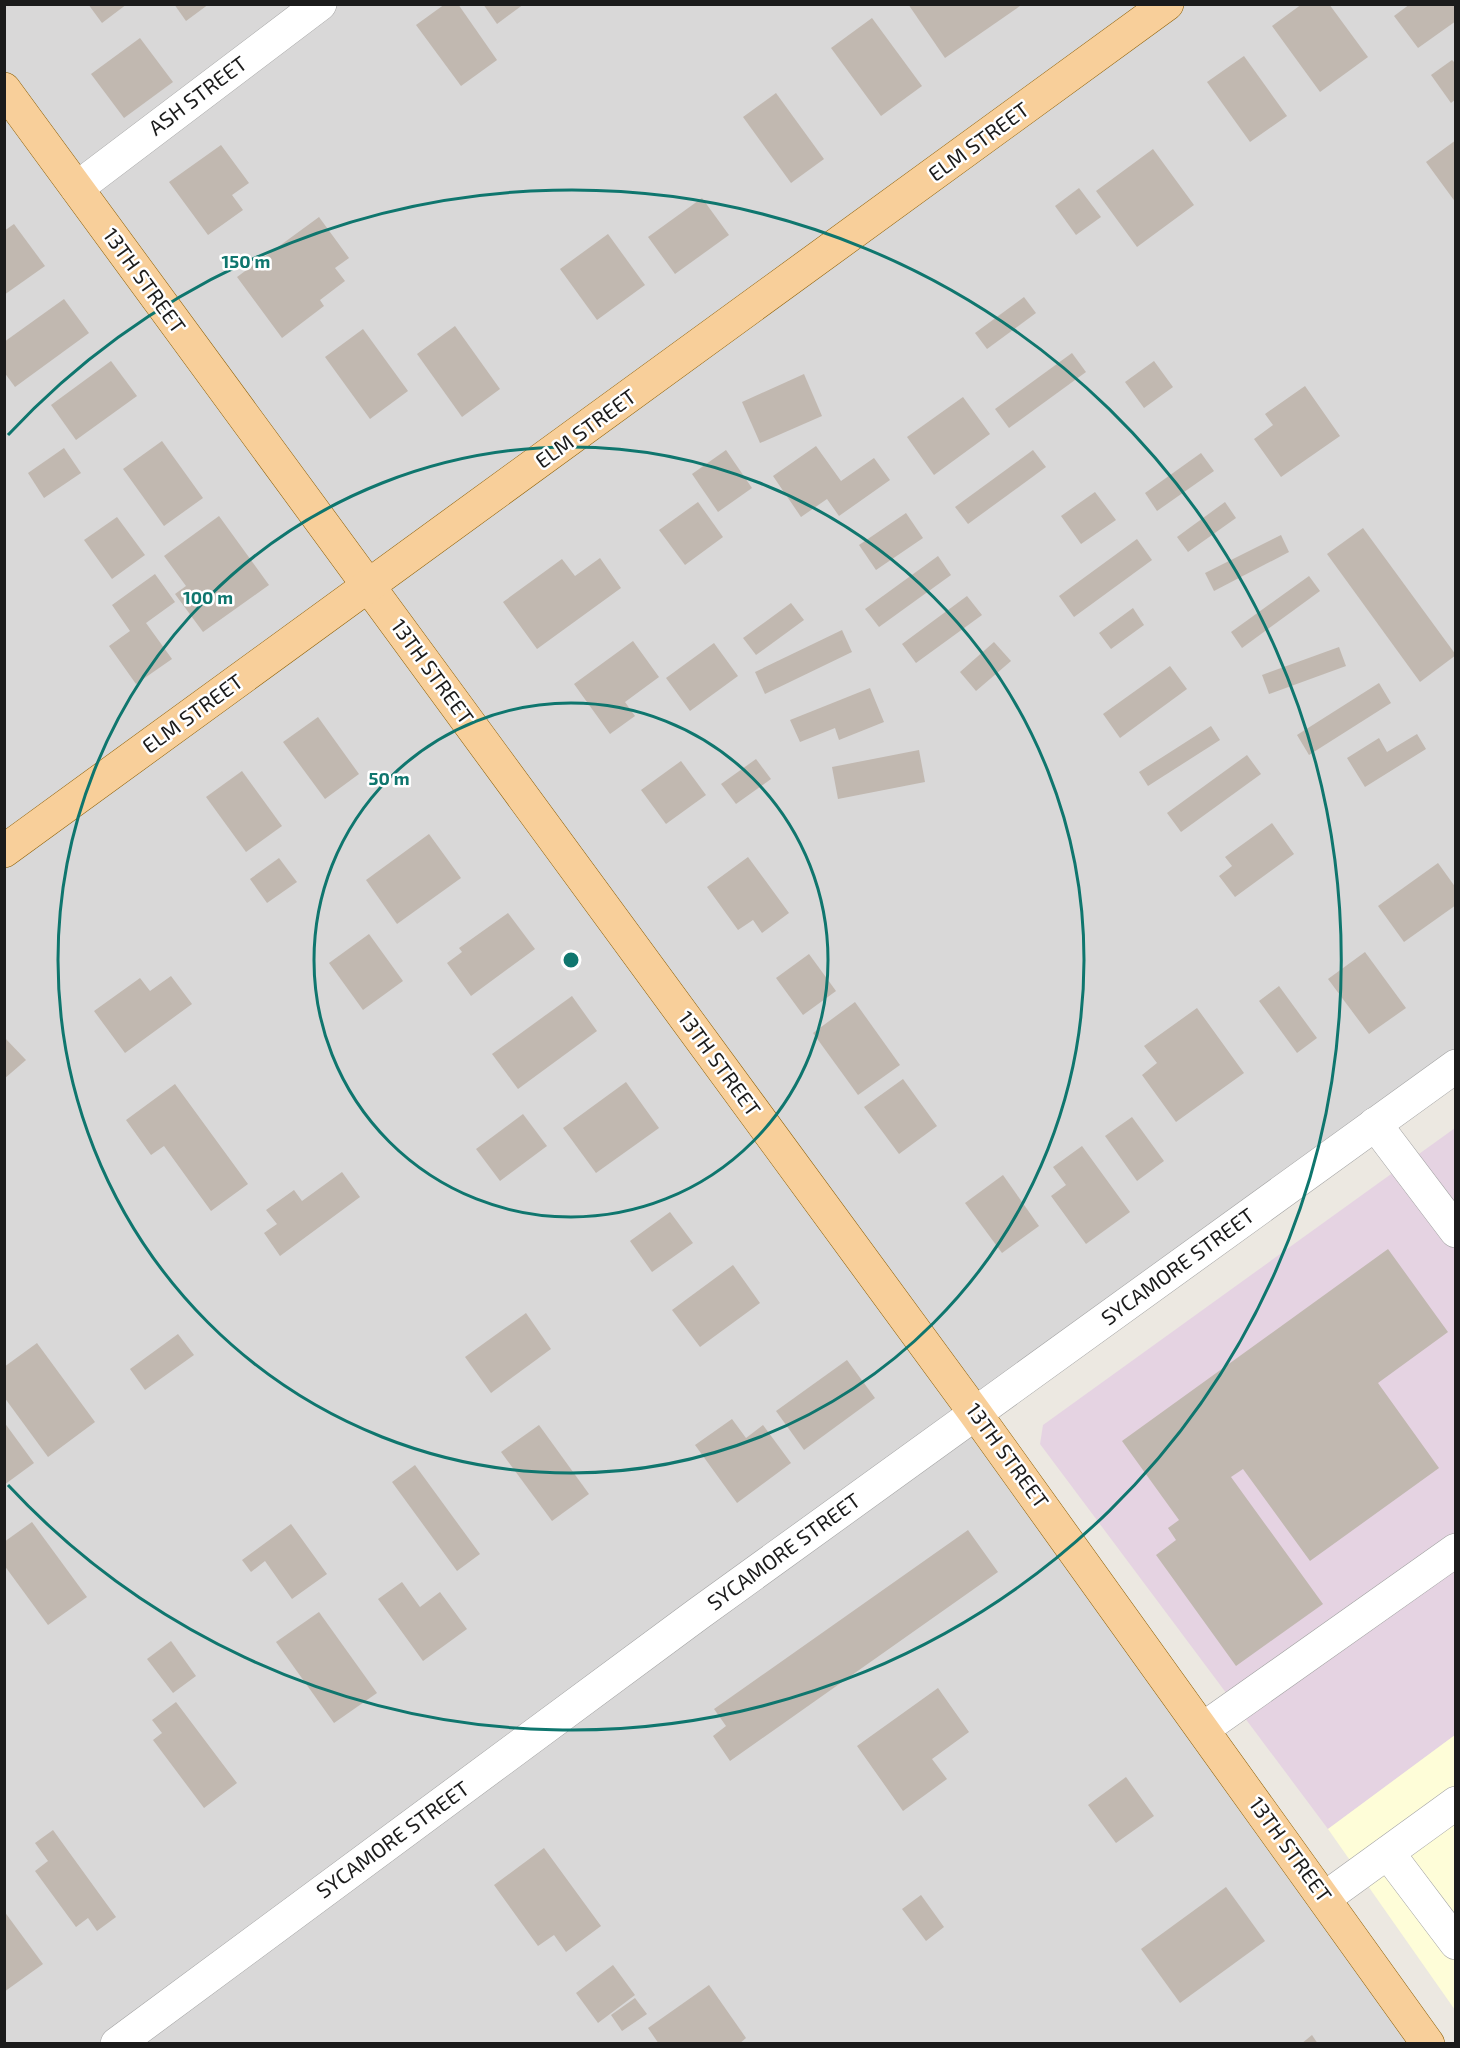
<svg xmlns="http://www.w3.org/2000/svg" width="1460" height="2048" font-family="'Exo 2',sans-serif">
	<style>
		.residential { fill: #d9d8d8 }
		.industrial { fill: #e5d3e2 }
		.education { fill: #fefdd8 }
		.building { fill: #c1b8b0 }
		.lines { fill: none; stroke-linecap: round; stroke-linejoin: round }
		.minor-casing { stroke: #a2a2a2; stroke-width: 34 }
		.major-casing { stroke: #8d5f05; stroke-width: 34 }
		.minor { stroke: #fff; stroke-width: 33 }
		.major { stroke: #f8cf9a; stroke-width: 33 }
		.ring { fill: none; stroke: #0f766e; stroke-width: 3 }
		.labels { text-anchor: middle; stroke-width: 5; stroke-linejoin: round; paint-order: stroke }
		.street-label { font-size: 21px; fill: #1b1b1b; stroke: #fff }
		.centre { fill: #0f766e; stroke: #fff; stroke-width: 3 }
		.ring-label { font-size: 18px; text-anchor: middle; font-weight: bold; fill: #0f766e; stroke: #fff; stroke-width: 5; stroke-linejoin: round; paint-order: stroke }
	</style>
	<rect width="100%" height="100%" fill="#ece8e1"/>
	<!-- residential -->
	<polygon class="residential" points="5,5 1455,5 1455,1066 976,1413 1427,2043 5,2044"/>
	<!-- industrial -->
	<polygon class="industrial" points="1455,1128 1455,1735 1328,1829 1040,1444 1043,1425"/>
	<!-- education -->
	<polygon class="education" points="1455,1735 1455,2010 1328,1829"/>
	<!-- building -->
	<g class="building">
		<polygon points="88,4 127,4 102,23"/>
		<polygon points="174,4 209,4 186,21"/>
		<polygon points="445,4 458,4 497,60 461,86 416,25"/>
		<polygon points="483,4 524,4 497,24"/>
		<polygon points="908,4 1023,4 945,58"/>
		<polygon points="1302,4 1329,4 1368,57 1320,92 1272,26"/>
		<polygon points="1410,4 1456,4 1456,21 1418,48 1394,16"/>
		<polygon points="872,18 922,86 881,116 831,48"/>
		<polygon points="140,38 173,82 124,118 91,74"/>
		<polygon points="1244,56 1287,116 1250,142 1207,82"/>
		<polygon points="1452,60 1456,64 1456,99 1451,103 1431,75"/>
		<polygon points="776,93 824,159 791,183 743,117"/>
		<polygon points="1456,140 1456,203 1426,162"/>
		<polygon points="221,145 249,183 232,195 243,210 208,235 169,182"/>
		<polygon points="1153,149 1194,205 1137,247 1096,191"/>
		<polygon points="1079,188 1101,217 1076,235 1055,206"/>
		<polygon points="702,198 729,235 675,274 648,237"/>
		<polygon points="319,217 349,258 335,268 345,281 320,300 324,306 282,338 237,277"/>
		<polygon points="14,224 45,266 4,295 4,231"/>
		<polygon points="608,234 645,285 597,320 560,269"/>
		<polygon points="1024,297 1036,313 987,349 975,333"/>
		<polygon points="64,299 89,333 15,387 4,372 4,342"/>
		<polygon points="455,326 500,389 462,417 417,354"/>
		<polygon points="363,329 408,391 370,419 325,357"/>
		<polygon points="1072,353 1086,372 1009,428 995,409"/>
		<polygon points="111,361 137,396 76,440 51,405"/>
		<polygon points="1154,361 1173,387 1144,408 1125,382"/>
		<polygon points="804,374 822,416 760,443 742,402"/>
		<polygon points="1305,386 1340,436 1281,477 1254,439 1273,425 1265,414"/>
		<polygon points="963,397 990,434 934,475 907,437"/>
		<polygon points="162,441 203,498 164,526 123,469"/>
		<polygon points="816,446 841,481 874,458 890,480 839,516 827,499 801,517 773,476"/>
		<polygon points="64,448 81,473 44,498 28,473"/>
		<polygon points="726,450 752,488 718,512 692,474"/>
		<polygon points="1033,450 1046,467 968,524 955,507"/>
		<polygon points="1201,453 1214,471 1157,511 1145,493"/>
		<polygon points="1095,492 1116,520 1081,544 1061,516"/>
		<polygon points="698,502 723,537 685,565 659,530"/>
		<polygon points="1225,502 1236,518 1188,552 1177,537"/>
		<polygon points="906,513 923,538 876,570 859,545"/>
		<polygon points="219,516 269,585 203,632 175,594 186,586 164,556"/>
		<polygon points="117,517 145,555 112,579 84,540"/>
		<polygon points="1363,528 1456,655 1420,682 1327,554"/>
		<polygon points="1281,535 1289,552 1214,591 1205,573"/>
		<polygon points="1137,539 1152,560 1074,617 1059,596"/>
		<polygon points="938,556 951,575 879,627 865,609"/>
		<polygon points="600,558 621,588 537,649 503,602 562,559 575,576"/>
		<polygon points="155,574 175,602 146,623 172,659 136,684 109,646 130,631 112,605"/>
		<polygon points="1309,576 1320,591 1242,648 1231,632"/>
		<polygon points="967,596 982,615 916,663 902,644"/>
		<polygon points="791,603 804,620 756,655 743,638"/>
		<polygon points="1133,608 1144,625 1111,649 1099,633"/>
		<polygon points="842,630 852,652 765,694 755,672"/>
		<polygon points="633,641 659,677 625,702 635,716 610,734 574,684"/>
		<polygon points="994,642 1011,661 976,691 960,672"/>
		<polygon points="714,643 738,676 690,711 666,678"/>
		<polygon points="1339,647 1346,666 1269,694 1262,675"/>
		<polygon points="1170,666 1187,689 1120,738 1103,714"/>
		<polygon points="1379,683 1391,703 1309,755 1297,735"/>
		<polygon points="870,688 884,722 839,740 835,728 800,742 790,720"/>
		<polygon points="318,717 359,774 325,799 283,742"/>
		<polygon points="1211,726 1220,740 1148,786 1139,772"/>
		<polygon points="1417,734 1426,749 1365,787 1347,758 1379,738 1387,752"/>
		<polygon points="919,750 925,782 838,799 832,767"/>
		<polygon points="1247,755 1261,774 1181,832 1167,813"/>
		<polygon points="756,759 771,779 736,804 721,784"/>
		<polygon points="681,761 706,795 666,824 641,790"/>
		<polygon points="242,771 282,826 246,852 206,797"/>
		<polygon points="1272,823 1294,854 1235,897 1219,876 1232,866 1225,857"/>
		<polygon points="429,834 461,878 397,924 366,880"/>
		<polygon points="748,857 789,913 762,933 753,920 738,930 707,887"/>
		<polygon points="279,858 297,882 267,903 250,879"/>
		<polygon points="1438,863 1456,888 1456,905 1404,942 1378,906"/>
		<polygon points="508,913 535,949 471,996 447,963 462,952 459,948"/>
		<polygon points="369,934 403,981 363,1010 329,963"/>
		<polygon points="1365,952 1406,1008 1369,1034 1328,979"/>
		<polygon points="809,954 836,991 803,1015 776,978"/>
		<polygon points="171,976 192,1004 125,1053 94,1011 140,978 150,991"/>
		<polygon points="1279,986 1317,1038 1297,1053 1259,1001"/>
		<polygon points="572,996 597,1031 518,1089 492,1054"/>
		<polygon points="855,1002 900,1065 858,1095 813,1033"/>
		<polygon points="1197,1008 1244,1073 1176,1122 1142,1075 1157,1063 1144,1046"/>
		<polygon points="4,1037 26,1060 4,1079"/>
		<polygon points="903,1079 937,1126 899,1154 864,1107"/>
		<polygon points="626,1082 659,1128 596,1173 563,1128"/>
		<polygon points="175,1084 248,1184 211,1211 164,1146 151,1155 126,1120"/>
		<polygon points="523,1114 547,1146 500,1181 476,1149"/>
		<polygon points="1132,1117 1164,1161 1137,1181 1105,1136"/>
		<polygon points="1082,1146 1130,1212 1086,1244 1051,1196 1066,1185 1053,1167"/>
		<polygon points="342,1172 360,1197 280,1256 264,1233 277,1224 266,1210 294,1190 302,1201"/>
		<polygon points="1003,1175 1039,1226 1002,1253 965,1203"/>
		<polygon points="670,1212 693,1243 652,1272 630,1241"/>
		<polygon points="1388,1249 1448,1332 1378,1383 1439,1468 1310,1561 1243,1469 1231,1477 1323,1604 1236,1666 1156,1555 1176,1540 1168,1528 1179,1520 1122,1441"/>
		<polygon points="733,1265 760,1303 700,1347 672,1310"/>
		<polygon points="526,1313 551,1349 491,1393 465,1357"/>
		<polygon points="178,1334 194,1355 145,1390 130,1369"/>
		<polygon points="37,1343 95,1422 48,1457 4,1397 4,1367"/>
		<polygon points="847,1360 875,1398 804,1450 776,1411"/>
		<polygon points="732,1419 746,1438 763,1425 791,1463 737,1503 695,1445"/>
		<polygon points="4,1422 34,1463 4,1485"/>
		<polygon points="539,1425 589,1494 552,1521 501,1452"/>
		<polygon points="415,1465 480,1554 457,1571 392,1482"/>
		<polygon points="32,1522 87,1597 48,1625 4,1565 4,1542"/>
		<polygon points="291,1524 327,1574 292,1599 265,1561 251,1572 242,1560"/>
		<polygon points="968,1530 998,1572 730,1761 713,1736 726,1726 714,1709"/>
		<polygon points="402,1582 420,1607 440,1592 467,1629 423,1661 378,1599"/>
		<polygon points="319,1612 377,1693 334,1723 276,1642"/>
		<polygon points="171,1641 196,1676 173,1693 147,1659"/>
		<polygon points="938,1688 969,1732 932,1759 947,1779 903,1811 857,1746"/>
		<polygon points="176,1702 237,1783 204,1808 153,1740 162,1733 152,1720"/>
		<polygon points="1126,1777 1154,1816 1116,1843 1088,1805"/>
		<polygon points="53,1830 116,1917 97,1931 88,1918 76,1927 35,1871 48,1861 35,1843"/>
		<polygon points="544,1848 601,1926 566,1952 554,1935 538,1946 494,1885"/>
		<polygon points="1226,1887 1265,1941 1180,2003 1141,1949"/>
		<polygon points="921,1895 944,1927 926,1941 902,1909"/>
		<polygon points="4,1911 43,1964 4,1992"/>
		<polygon points="613,1965 635,1995 598,2023 576,1993"/>
		<polygon points="709,1985 746,2038 739,2044 659,2044 648,2028"/>
		<polygon points="635,1998 647,2014 622,2031 611,2015"/>
		<polygon points="1312,2035 1318,2044 1301,2044"/>
	</g>
	<g class="lines">
		<!-- minor casing -->
		<g class="minor-casing">
			<g id="minor">
				<polyline points="77,188 320,4"/>
				<polyline points="1375,1124 1456,1231"/>
				<polyline points="1203,1729 1456,1550"/>
				<polyline points="1388,1853 1456,1943"/>
				<polyline points="1325,1898 1456,1803"/>
				<polyline points="117,2044 698,1614 1456,1066"/>
			</g>
		</g>
		<!-- major casing -->
		<g class="major-casing">
			<g id="major">
				<polyline points="4,89 975,1413 1428,2044"/>
				<polyline points="4,851 1167,4"/>
			</g>
		</g>
		<!-- minor -->
		<use href="#minor" class="minor"/>
		<!-- major -->
		<use href="#major" class="major"/>
	</g>
	<!-- distance rings -->
	<g class="ring">
		<circle cx="571" cy="960" r="257"/>
		<circle cx="571" cy="960" r="513"/>
		<path d="M8 435A770 770 0 1 1 8 1485"/>
	</g>
	<g class="labels">
		<!-- street labels -->
		<g class="street-label">
			<text transform="translate(198 96) rotate(-37)" y="7">ASH STREET</text>
			<text transform="translate(979 142) rotate(-36)" y="7">ELM STREET</text>
			<text transform="translate(144 281) rotate(54)" y="7">13TH STREET</text>
			<text transform="translate(586 429) rotate(-36)" y="7">ELM STREET</text>
			<text transform="translate(432 672) rotate(54)" y="7">13TH STREET</text>
			<text transform="translate(193 714) rotate(-36)" y="7">ELM STREET</text>
			<text transform="translate(719 1064) rotate(54)" y="7">13TH STREET</text>
			<text transform="translate(1178 1267) rotate(-36)" y="7">SYCAMORE STREET</text>
			<text transform="translate(1007 1456) rotate(54)" y="7">13TH STREET</text>
			<text transform="translate(784 1552) rotate(-36)" y="7">SYCAMORE STREET</text>
			<text transform="translate(393 1840) rotate(-36)" y="7">SYCAMORE STREET</text>
			<text transform="translate(1290 1850) rotate(54)" y="7">13TH STREET</text>
		</g>
	</g>
	<circle cx="571" cy="960" r="9" class="centre"/>
	<g class="ring-label">
		<text x="246" y="268">150 m</text>
		<text x="208" y="604">100 m</text>
		<text x="389" y="785">50 m</text>
	</g>
	<!-- border -->
	<rect width="1460" height="2048" fill="none" stroke="#1b1b1b" stroke-width="12"/>
</svg>
